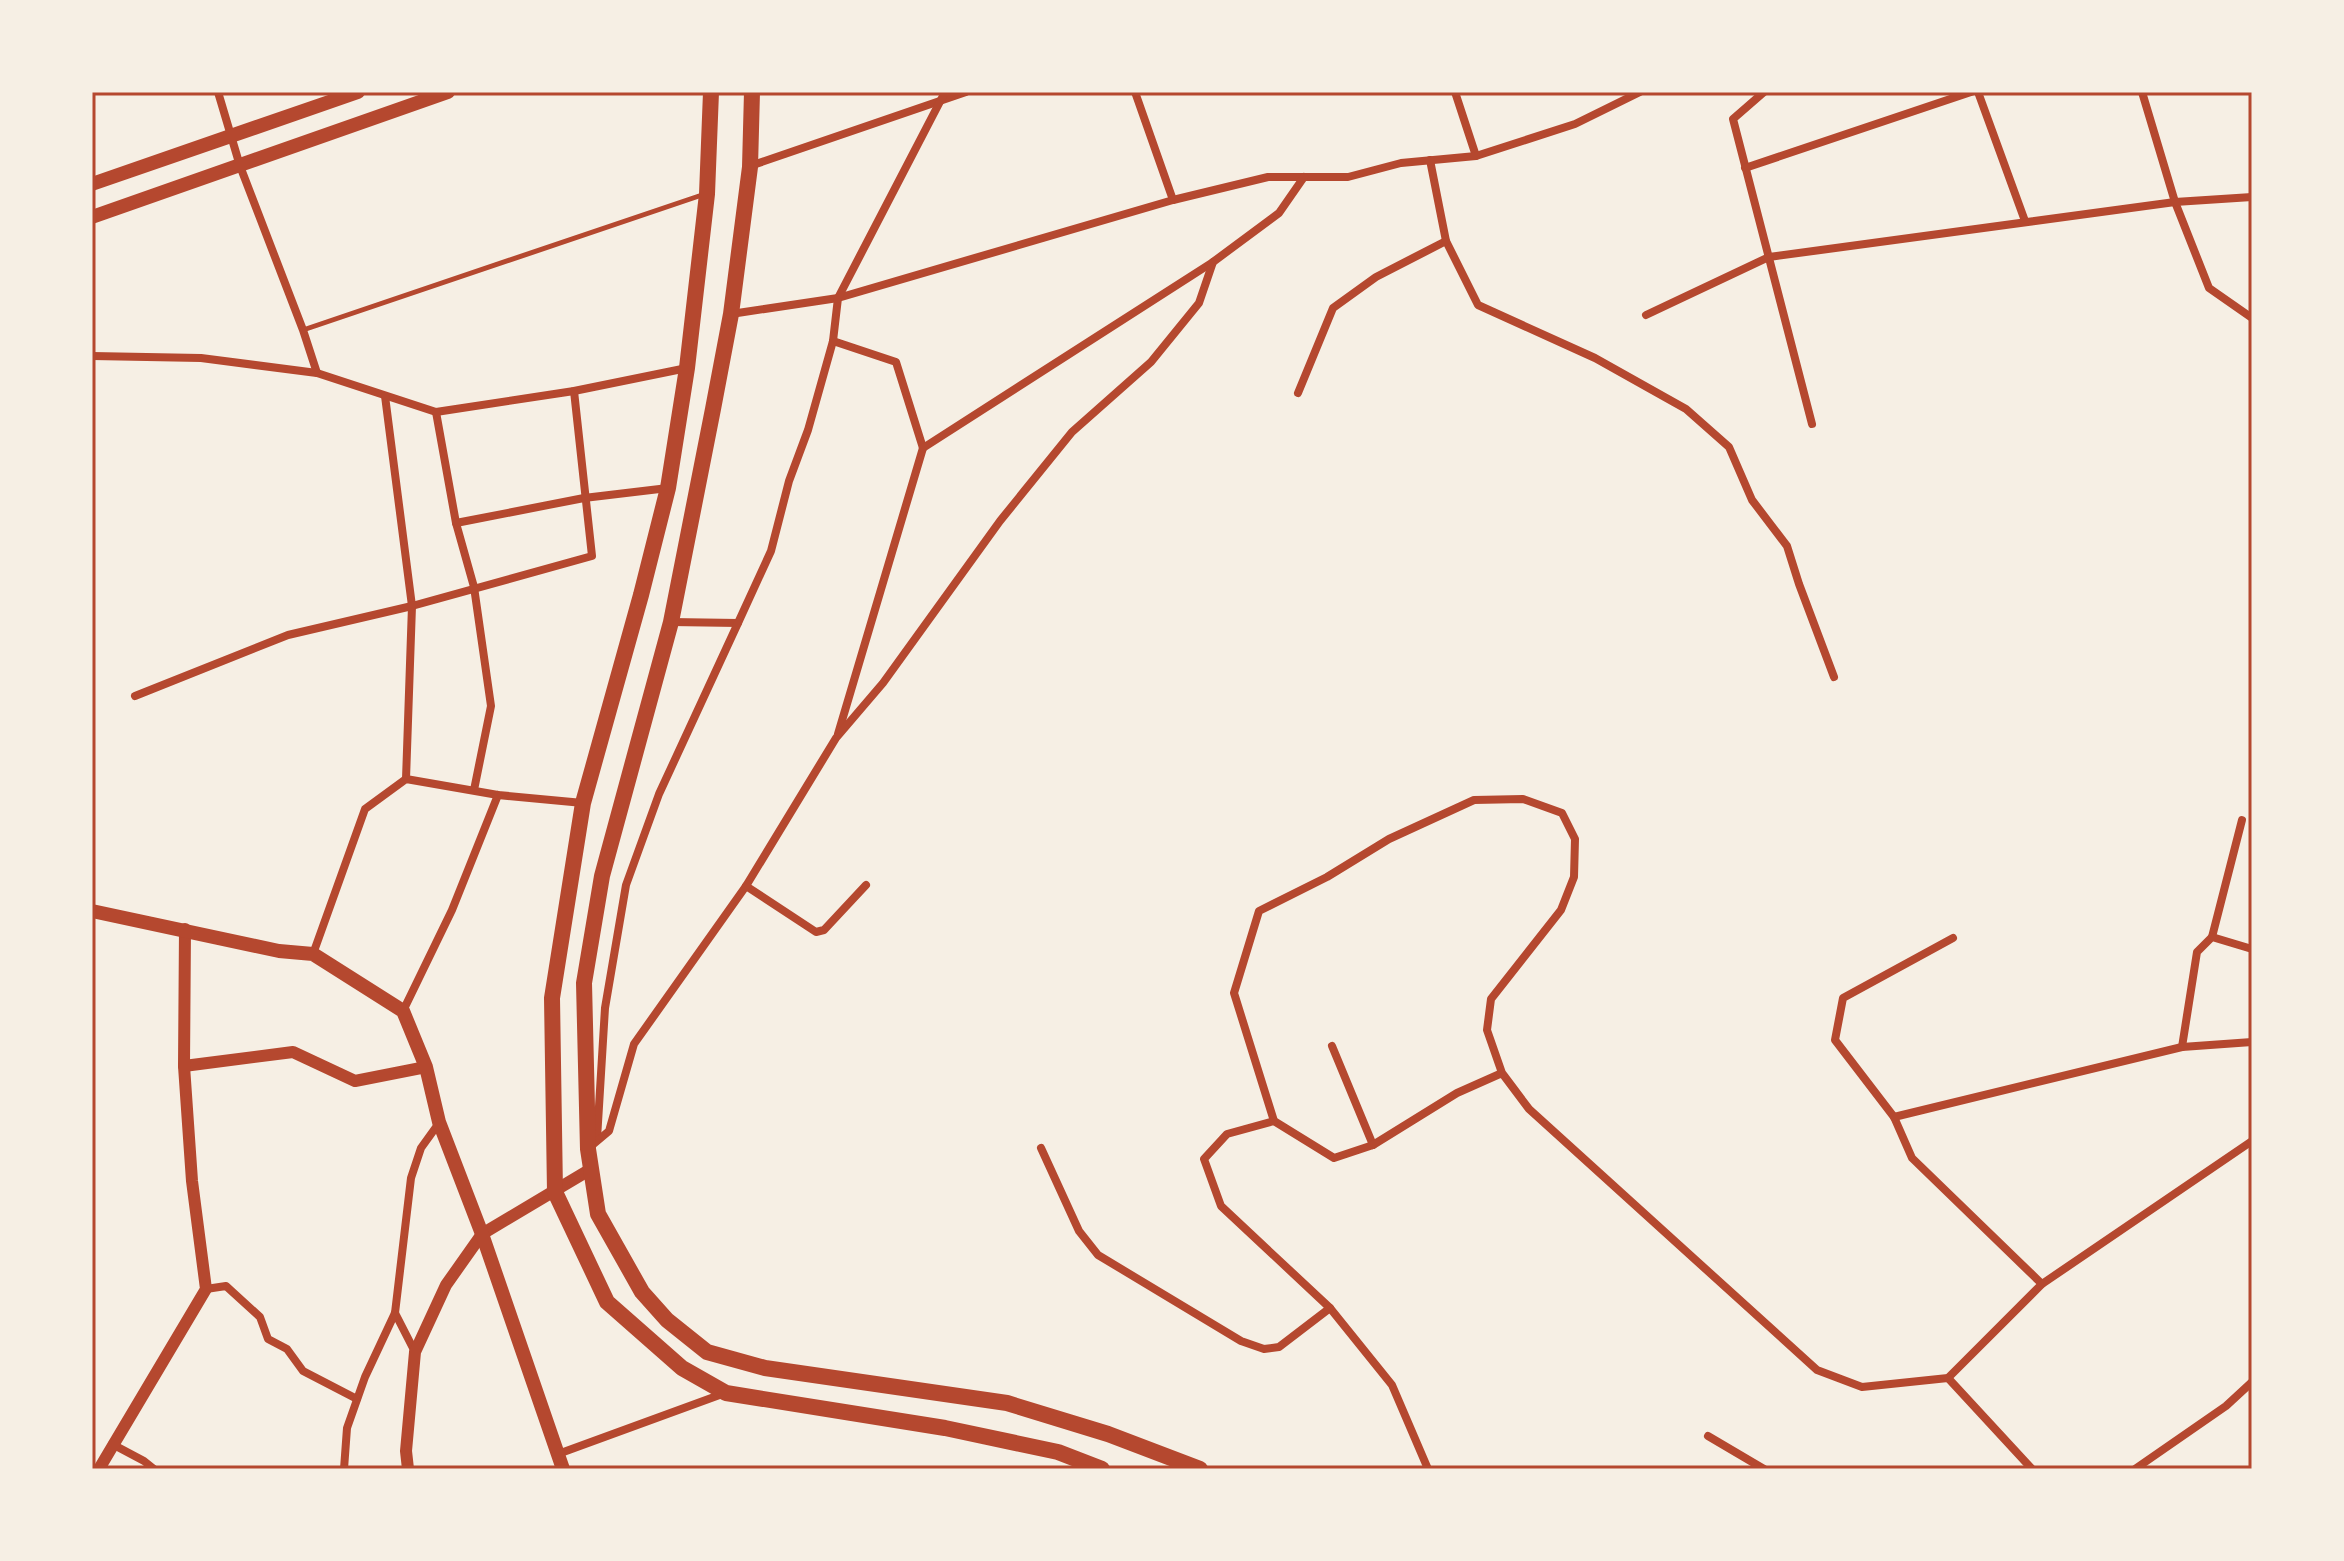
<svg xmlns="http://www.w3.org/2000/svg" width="2344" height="1561" font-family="'Golos Text',sans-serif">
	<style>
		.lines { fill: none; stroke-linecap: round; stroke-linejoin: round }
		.service { stroke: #b5482f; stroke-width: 5 }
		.minor { stroke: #b5482f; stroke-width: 8 }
		.tertiary { stroke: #b5482f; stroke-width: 12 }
		.secondary { stroke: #b5482f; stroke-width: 14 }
		.primary { stroke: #b5482f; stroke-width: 16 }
		.neatline { fill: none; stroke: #b5482f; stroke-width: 3 }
	</style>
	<rect width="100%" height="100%" fill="#f6efe4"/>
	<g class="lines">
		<!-- service -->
		<polyline class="service" points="303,330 702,195"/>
		<!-- minor -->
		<g class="minor">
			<polyline points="218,92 240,166 303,330 317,373"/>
			<polyline points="1135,92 1173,200"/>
			<polyline points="1455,92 1476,156"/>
			<polyline points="1764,92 1733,119 1812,424"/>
			<polyline points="1978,92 2025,221"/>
			<polyline points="2142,92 2175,202 2209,288 2252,318"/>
			<polyline points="1430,160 1446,241 1478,305 1595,358 1686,409 1729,447 1752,500 1787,546 1799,584 1834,677"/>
			<polyline points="750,166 966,92"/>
			<polyline points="1745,168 1971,92"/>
			<polyline points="731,314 838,298 1173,200 1268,177 1348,177 1401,163 1476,156 1575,124 1640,92"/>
			<polyline points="1646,315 1769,257 2175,202 2252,197"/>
			<polyline points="833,341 896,362 923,448 838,734"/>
			<polyline points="92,356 201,358 317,373 436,412 574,391 687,368"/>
			<polyline points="1298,393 1333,308 1376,277 1446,241"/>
			<polyline points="385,396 412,606 406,779"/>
			<polyline points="436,412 456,523 474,587 491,706 474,790"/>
			<polyline points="923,448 1213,262"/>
			<polyline points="456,523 584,498 668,488"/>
			<polyline points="671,622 738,623 771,551 789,481 808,430 833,341 838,298 945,92"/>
			<polyline points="135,696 288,635 412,606 592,556 574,391"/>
			<polyline points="746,886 816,932 824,930 866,885"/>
			<polyline points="2212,937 2242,820"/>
			<polyline points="1953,938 1843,998 1835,1040 1894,1117 1912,1158 2042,1284"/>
			<polyline points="313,954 365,809 406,779 498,795 583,803"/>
			<polyline points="403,1011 452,910 498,795"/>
			<polyline points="1332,1046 1373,1145"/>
			<polyline points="2182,1047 2197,952 2212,937 2252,949"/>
			<polyline points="1502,1073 1457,1093 1373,1145 1334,1158 1274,1121 1234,993 1259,911 1327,877 1389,839 1474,800 1523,799 1562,813 1575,839 1574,877 1561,910 1491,999 1487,1030 1502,1073 1529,1109 1817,1370 1862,1387 1948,1378 2042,1284 2252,1141"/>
			<polyline points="1894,1117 2182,1047 2252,1042"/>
			<polyline points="1274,1121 1227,1134 1204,1159 1221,1206 1330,1308 1392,1385 1428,1469"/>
			<polyline points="597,1139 605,1008 626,885 659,794 738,623"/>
			<polyline points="590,1147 609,1131 634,1044 746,886 836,738 883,683 1000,521 1072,432 1151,362 1199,303 1213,262 1279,213 1304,177"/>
			<polyline points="1041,1148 1079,1231 1098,1255 1241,1341 1264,1349 1279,1347 1330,1308"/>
			<polyline points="206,1289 226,1286 260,1317 268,1339 287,1349 303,1371 357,1399"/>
			<polyline points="395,1313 415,1352"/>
			<polyline points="1948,1378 2032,1469"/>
			<polyline points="1708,1436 1764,1469"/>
			<polyline points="112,1444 144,1461 154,1469"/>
			<polyline points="558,1454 725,1393"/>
			<polyline points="344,1469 347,1428 365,1377 395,1313 411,1178 421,1148 439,1123"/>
			<polyline points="2135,1469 2226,1406 2252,1382"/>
		</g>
		<!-- tertiary -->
		<g class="tertiary">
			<polyline points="184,1066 293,1052 355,1081 426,1067"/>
			<polyline points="99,1469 206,1289 192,1181 184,1066 185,929"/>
			<polyline points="408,1469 406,1451 415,1352 446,1285 482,1234 591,1169"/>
		</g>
		<!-- secondary -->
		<g class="secondary">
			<polyline points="92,184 358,92"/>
			<polyline points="92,217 448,92"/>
			<polyline points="92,911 279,951 313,954 403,1011 426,1067 439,1122 482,1234 563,1469"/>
		</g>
		<!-- primary -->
		<g class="primary">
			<polyline points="711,92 707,194 687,368 668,488 641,595 583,803 552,998 555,1192 607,1302 682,1368 726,1393 945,1428 1058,1452 1102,1469"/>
			<polyline points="752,92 750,167 731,314 713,409 671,622 602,876 584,983 588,1149 598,1214 642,1292 667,1320 707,1352 765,1368 1007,1403 1108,1434 1200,1469"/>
		</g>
	</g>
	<!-- border -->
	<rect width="2344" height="1561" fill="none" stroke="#f6efe4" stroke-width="188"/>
	<rect x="94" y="94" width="2156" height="1373" class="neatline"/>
</svg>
